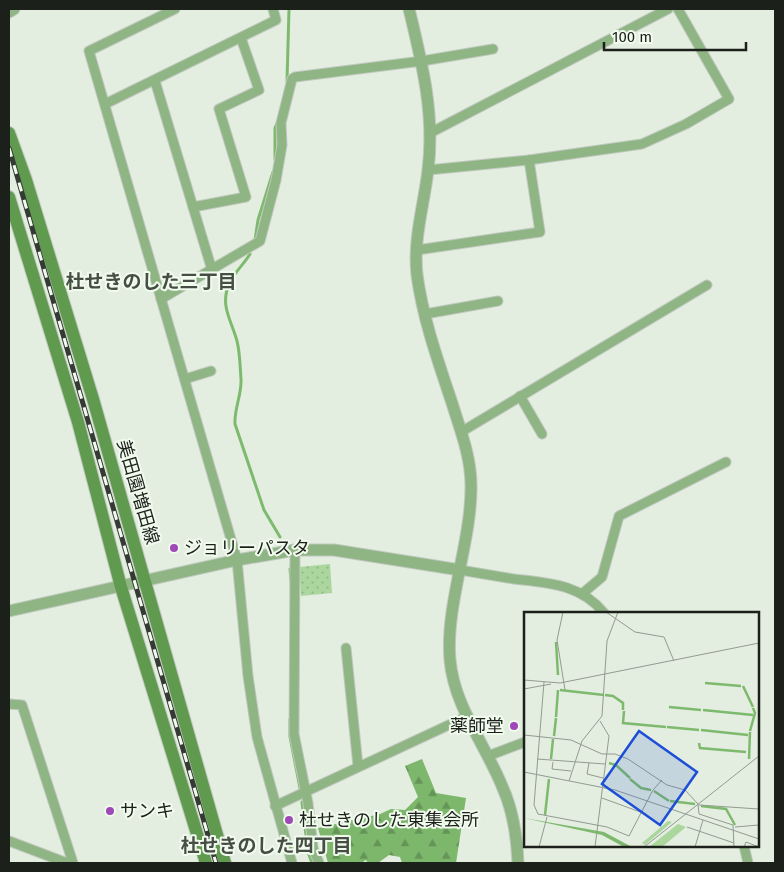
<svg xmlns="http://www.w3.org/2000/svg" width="784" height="872" font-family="'Fira Sans','Noto Sans JP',sans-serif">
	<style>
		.grass { fill: url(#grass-dots) }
		.forest { fill: url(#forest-firs) }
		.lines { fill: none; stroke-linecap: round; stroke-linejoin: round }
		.stream { stroke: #7eba6d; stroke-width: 3 }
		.minor-casing { stroke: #bfc8bd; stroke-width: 11 }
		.tertiary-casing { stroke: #bfc8bd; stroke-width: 13 }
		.secondary-casing { stroke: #bfc8bd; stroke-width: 14 }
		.minor { stroke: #8eb583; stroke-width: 9 }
		.tertiary { stroke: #8eb583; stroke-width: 11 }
		.secondary { stroke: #609a4e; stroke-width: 12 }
		.rail-casing { stroke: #353a34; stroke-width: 5 }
		.rail { stroke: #f0faed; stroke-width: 3; stroke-dasharray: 9; stroke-linecap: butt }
		.poi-dot { fill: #9f49b6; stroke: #f0faed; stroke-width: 2 }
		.labels { text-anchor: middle; stroke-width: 4; stroke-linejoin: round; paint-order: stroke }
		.street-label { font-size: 18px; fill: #1c201b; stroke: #f0faed }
		.poi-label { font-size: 18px; fill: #1c201b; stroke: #f0faed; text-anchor: start }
		.neighbourhood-label { font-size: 19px; font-weight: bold; fill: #464e44; stroke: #f0faed }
		.inset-river { fill: none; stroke: #7eba6d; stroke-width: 2.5 }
		.inset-road { fill: none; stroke: #939b91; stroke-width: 1 }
		.view { fill: #1d4ed8; fill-opacity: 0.15; stroke: #1d4ed8; stroke-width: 2.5 }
		.inset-edge { fill: none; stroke: #1c201b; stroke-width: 2.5 }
	</style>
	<defs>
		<pattern id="grass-dots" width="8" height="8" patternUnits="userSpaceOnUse" patternTransform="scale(1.25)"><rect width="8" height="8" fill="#abd79f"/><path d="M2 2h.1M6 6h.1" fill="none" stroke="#93b888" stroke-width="1.8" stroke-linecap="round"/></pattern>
		<pattern id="forest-firs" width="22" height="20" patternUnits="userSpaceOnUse" patternTransform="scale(1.25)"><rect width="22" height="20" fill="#7cb76b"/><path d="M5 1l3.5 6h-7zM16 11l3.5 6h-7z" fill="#659457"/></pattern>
	</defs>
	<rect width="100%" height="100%" fill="#e3ede0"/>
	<!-- grass -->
	<polygon class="grass" points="330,564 332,593 301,596 299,567"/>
	<!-- forest -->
	<polygon class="forest" points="422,759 436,793 466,798 456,863 402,863 400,857 389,855 378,863 368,863 366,860 361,863 328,863 318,828 380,814 391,809 405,810 418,797 405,766"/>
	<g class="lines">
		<!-- stream -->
		<g class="stream">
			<polyline points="287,81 289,9"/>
			<polyline points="275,159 275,128 278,121"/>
			<polyline points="255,240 258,220 273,172"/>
			<path d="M250,254C244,264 235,272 230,282C219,305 231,319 237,341C240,353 240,366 241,379C242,394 234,409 235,424L264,510L280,537"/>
			<polyline points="290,569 291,581"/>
			<polyline points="290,719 290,737 300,788"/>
			<polyline points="302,802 308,852 312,863"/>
		</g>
		<!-- minor casing -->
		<g class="minor-casing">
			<g id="minor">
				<polyline points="175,9 89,51 237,560 248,676 257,737 292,863"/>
				<polyline points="155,81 212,270"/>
				<polyline points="105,104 276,20 273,9"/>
				<polyline points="430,133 668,9"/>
				<polyline points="428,170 529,160 642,144 686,124 729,99 678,9"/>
				<polyline points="193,207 246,197 219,109 259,90 241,38"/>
				<polyline points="417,250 540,232 529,160"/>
				<polyline points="161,299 260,241 276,180 282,145 281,123 292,79 295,77 422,61 493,49"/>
				<polyline points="425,314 498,301"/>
				<polyline points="185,379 211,371"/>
				<polyline points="520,396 542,434"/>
				<polyline points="461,432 707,285"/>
				<polyline points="295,550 294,734 308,803 313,848 319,863"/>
				<path d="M460,570C478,573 496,576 514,579C548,583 581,584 604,613"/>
				<polyline points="583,593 602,577 619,516 726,462"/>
				<polyline points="346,648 358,766"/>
				<polyline points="9,704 22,705 73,863"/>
				<polyline points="488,756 525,742"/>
				<polyline points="275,806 468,716"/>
				<polyline points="9,841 67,863"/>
				<polyline points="744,846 748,863"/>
			</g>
		</g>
		<!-- tertiary casing -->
		<g class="tertiary-casing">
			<g id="tertiary">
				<path d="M409,9C422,63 435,114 428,170C424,205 413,239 417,275C423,319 438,361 452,403C460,429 471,457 471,485C472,540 445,606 450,660C454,706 485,744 502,786C513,810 517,837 518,863"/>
				<polyline points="9,12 14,9"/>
				<polyline points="9,611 237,560 295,550 334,550 460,570"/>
			</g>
		</g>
		<!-- secondary casing -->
		<g class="secondary-casing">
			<g id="secondary">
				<polyline points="9,133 26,180 93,399 225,863"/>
				<polyline points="9,197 78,422 121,587 206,863"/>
			</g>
		</g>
		<!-- minor -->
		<use href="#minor" class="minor"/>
		<!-- tertiary -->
		<use href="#tertiary" class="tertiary"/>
		<!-- secondary -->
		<use href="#secondary" class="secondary"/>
		<!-- rail casing -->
		<g class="rail-casing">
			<polyline id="rail" points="9,148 216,863"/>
		</g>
		<!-- rail -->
		<use href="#rail" class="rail"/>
	</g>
	<!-- markers -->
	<g class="poi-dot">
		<circle cx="174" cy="548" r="5"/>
		<circle cx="514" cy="726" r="5"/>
		<circle cx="110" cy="811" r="5"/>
		<circle cx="289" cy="820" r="5"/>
	</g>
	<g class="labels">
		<!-- street labels -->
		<g class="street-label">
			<text transform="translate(138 492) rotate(74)" y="6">美田園増田線</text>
		</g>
		<!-- poi labels -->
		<g class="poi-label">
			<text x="184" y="554">ジョリーパスタ</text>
			<text x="504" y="732" text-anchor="end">薬師堂</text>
			<text x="120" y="817">サンキ</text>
			<text x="299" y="826">杜せきのした東集会所</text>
		</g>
		<!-- neighbourhood labels -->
		<g class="neighbourhood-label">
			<text x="151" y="288">杜せきのした三丁目</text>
			<text x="266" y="852">杜せきのした四丁目</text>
		</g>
	</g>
	<!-- overview -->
	<g transform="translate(524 612)">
		<rect width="235" height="235" fill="#e3ede0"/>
		<path d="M144,209L148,210L121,233L118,231ZM154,212L162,215L138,235H125Z" fill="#abd79f"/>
		<path d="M0,206L80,220L108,235H100L78,223Z" fill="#7eba6d"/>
		<path class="inset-river" d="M32,30L34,63M181,71L217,74M219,74L229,95M36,78L80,83M81,83L89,84L99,91V98M145,95L177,98M179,98L229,103M100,99L99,111L142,115M32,105L34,78M143,115L175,118M177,118L224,123M226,119L231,101L229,96M30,124L32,106M175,131L176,136L222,140M27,147L29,127M225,147L226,120M85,151L92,153L106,166M106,167L117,176L127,178M130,179L145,189M146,189L171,192M177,194L202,197L211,213M21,203L25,167"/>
		<path class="inset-road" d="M39,0L33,28L41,78M82,0L111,20L140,25L150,49M0,68L36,71L235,31M20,70L10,193L14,202L83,215L105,224L129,178L138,168M0,77L27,72M0,123L47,128L78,142H91L104,147L143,173L161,178L174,192L175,202L209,213L210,235M13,147L81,152M29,150L28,157L47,159M65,151L63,162L79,166M0,160L91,178L235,227M45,169L58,129L78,104L83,29L94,0M78,186L119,201M175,193L235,197M163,215L210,231M211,215L235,213M15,235L23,205M71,235L85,124L76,109M120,235L235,144M171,235L179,208M220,235L222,230L235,235"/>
		<path class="view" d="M115,119L173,160L136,213L78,172Z"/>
		<rect width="235" height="235" class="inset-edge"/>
	</g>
	<!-- border -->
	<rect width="784" height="872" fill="none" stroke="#1c201b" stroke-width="20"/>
	<!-- scale -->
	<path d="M604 42v8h142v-8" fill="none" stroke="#1c201b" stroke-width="2.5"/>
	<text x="612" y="42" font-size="15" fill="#1c201b" stroke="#f0faed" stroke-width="4" paint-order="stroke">100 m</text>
</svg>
